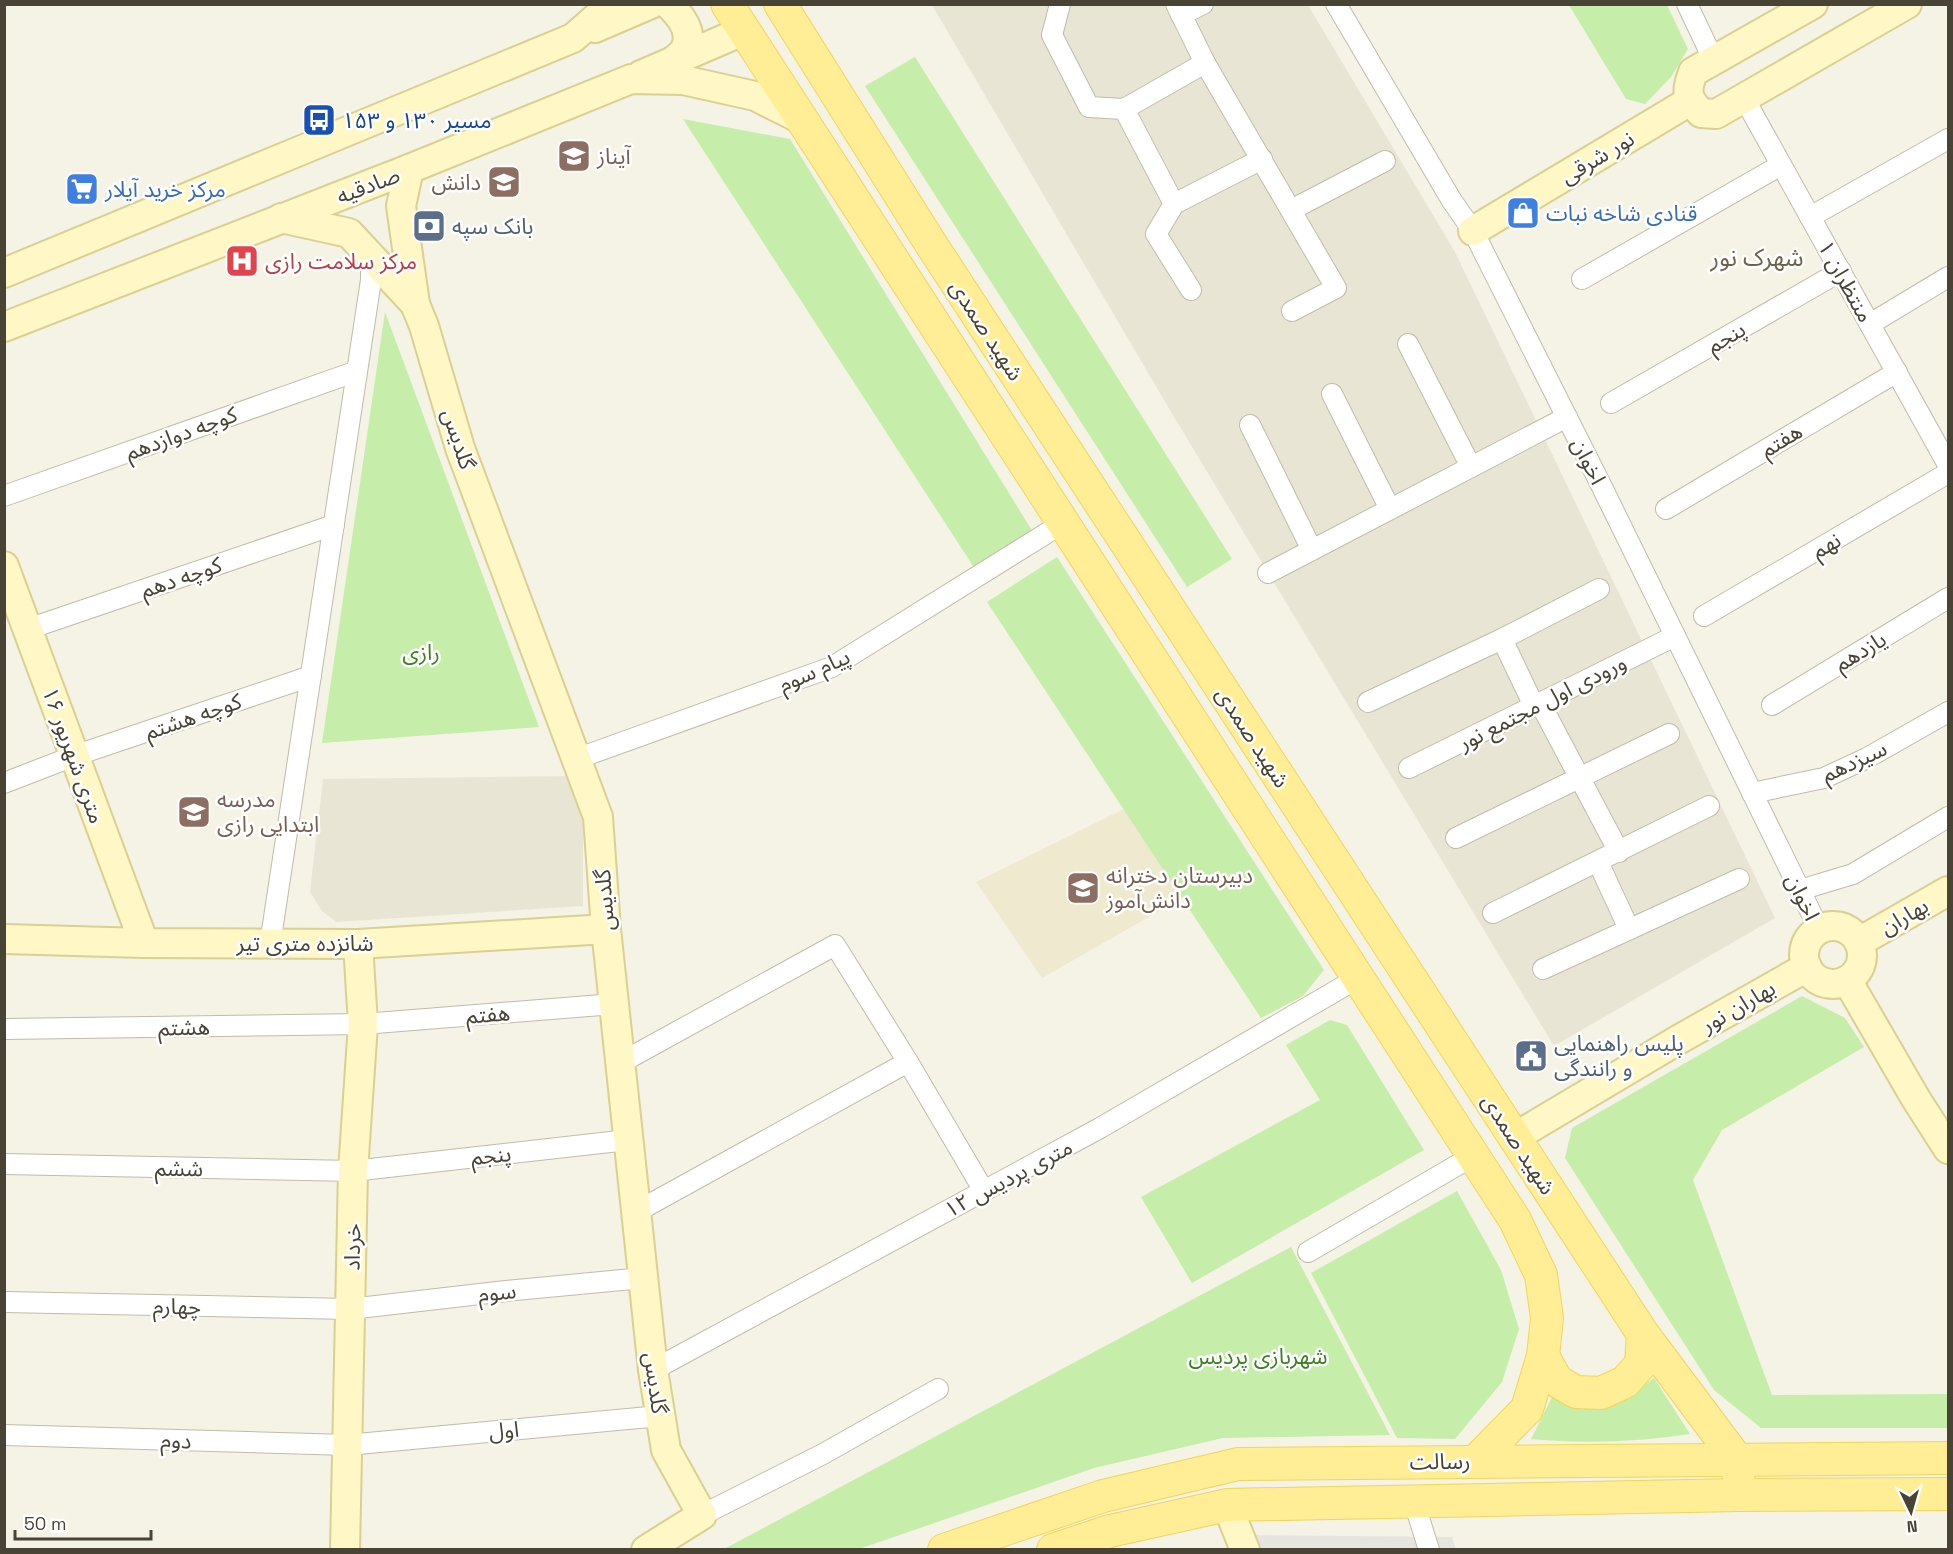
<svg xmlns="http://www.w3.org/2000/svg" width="1953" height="1554" font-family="'Space Grotesk','Noto Sans Arabic',sans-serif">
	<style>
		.residential { fill: #e9e5d4 }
		.education { fill: #efeacf }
		.green { fill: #c7edab }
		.parking { fill: #e5e4df }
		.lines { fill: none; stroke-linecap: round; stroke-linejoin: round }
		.street-casing { stroke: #c1bca8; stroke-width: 22 }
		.secondary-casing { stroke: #d9d091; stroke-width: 32 }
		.primary-casing { stroke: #f0d659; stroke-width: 34 }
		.street { stroke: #fff; stroke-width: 20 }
		.secondary { stroke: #fff8c6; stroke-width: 28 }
		.primary { stroke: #ffee95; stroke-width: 32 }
		.labels { text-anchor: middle; stroke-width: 5; stroke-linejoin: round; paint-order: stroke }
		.transit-label { font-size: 22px; fill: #164399; stroke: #fff; text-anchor: start }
		.education-label { font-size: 22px; fill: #785e54; stroke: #fff; text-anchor: start }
		.street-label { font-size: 22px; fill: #494335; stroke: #fff }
		.shop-label { font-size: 22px; fill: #366cbe; stroke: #fff; text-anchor: start }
		.service-label { font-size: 22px; fill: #4e5e75; stroke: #fff; text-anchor: start }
		.health-label { font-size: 22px; fill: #be3a42; stroke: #fff; text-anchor: start }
		.park-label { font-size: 22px; fill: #3a8121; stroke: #fff }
		.neighbourhood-label { font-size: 24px; fill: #6d634b; stroke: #fff }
	</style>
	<rect width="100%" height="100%" fill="#f5f2e6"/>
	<!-- residential -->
	<g class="residential">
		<polygon points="932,5 1308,5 1455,252 1775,918 1554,1046 1174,417"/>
		<polygon points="583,776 583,906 336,922 322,911 310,892 323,779"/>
	</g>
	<!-- education -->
	<polygon class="education" points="1132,805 1189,894 1042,978 976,882"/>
	<!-- green -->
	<g class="green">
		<polygon points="1569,5 1667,5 1688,49 1671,77 1645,104 1626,99"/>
		<polygon points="915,57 1232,559 1187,587 865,86"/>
		<polygon points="683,119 790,139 1033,532 975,569"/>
		<polygon points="385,312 539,727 322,743"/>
		<polygon points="1057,557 1324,970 1303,996 1261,1018 987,602"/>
		<polygon points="1802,996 1845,1018 1864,1047 1722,1130 1693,1180 1772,1395 1948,1394 1948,1428 1761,1428 1714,1390 1565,1158 1572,1128"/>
		<polygon points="1330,1020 1347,1025 1424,1150 1192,1283 1141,1197 1320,1100 1286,1045"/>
		<polygon points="1457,1191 1501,1270 1519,1329 1502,1382 1455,1439 1397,1438 1311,1273"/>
		<polygon points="1291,1247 1390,1435 1223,1438 1094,1468 859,1549 724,1549"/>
		<path d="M1654,1378L1690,1434C1638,1442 1584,1444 1531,1439L1554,1393C1594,1421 1620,1403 1654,1378Z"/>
	</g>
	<!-- parking -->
	<polygon class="parking" points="1251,1535 1452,1537 1456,1549 1257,1549"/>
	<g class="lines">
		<!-- street casing -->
		<g class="street-casing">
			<g id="street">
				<polyline points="1060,4 1052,35 1089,107 1124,109 1205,63"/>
				<polyline points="1176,4 1205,63 1336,288 1292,311"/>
				<polyline points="1336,4 1452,201 1473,231 1601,485 1819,929"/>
				<polyline points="1687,4 1714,61"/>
				<polyline points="1181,15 1203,4"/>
				<polyline points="1744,98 1948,465"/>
				<polyline points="1124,109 1174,204"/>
				<polyline points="1291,210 1385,161"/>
				<polyline points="1810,217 1948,139"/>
				<polyline points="1582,279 1781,165"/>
				<polyline points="1191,290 1156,234 1174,204 1262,159"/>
				<polyline points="1870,324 1948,277"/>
				<polyline points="1408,344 1471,467"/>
				<polyline points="1332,394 1390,509"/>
				<polyline points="1611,403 1841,271"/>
				<polyline points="1250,425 1312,550"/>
				<polyline points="4,496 357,371"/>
				<polyline points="1666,509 1897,372"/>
				<polyline points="1268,573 1567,417"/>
				<polyline points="1704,616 1948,473"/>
				<polyline points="28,629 334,525"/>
				<polyline points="1502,639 1534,706"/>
				<polyline points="1368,702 1502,639 1599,589"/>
				<polyline points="1540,703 1619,852"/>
				<polyline points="1772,705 1948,598"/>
				<polyline points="576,759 832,667 1063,523"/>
				<polyline points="1409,768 1675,636"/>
				<polyline points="4,783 74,756 311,676"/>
				<polyline points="1752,793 1824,778 1867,758 1948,712"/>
				<polyline points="1456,838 1669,734"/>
				<polyline points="1598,862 1629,929"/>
				<polyline points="1800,890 1853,874 1948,817"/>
				<polyline points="1493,913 1709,806"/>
				<polyline points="270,944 371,280 371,269 366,252"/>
				<polyline points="1543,969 1739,879"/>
				<polyline points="4,1029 363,1024 614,1004"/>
				<polyline points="620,1063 835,945 908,1062 984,1191"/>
				<polyline points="4,1164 353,1171 628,1140"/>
				<polyline points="636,1212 908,1062"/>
				<polyline points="1308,1252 1473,1156"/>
				<polyline points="4,1302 350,1309 506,1291 643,1278"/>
				<polyline points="653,1370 1100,1128 1358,978"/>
				<polyline points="4,1435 347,1445 660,1416"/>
				<polyline points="1414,1502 1429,1550"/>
				<polyline points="702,1515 823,1454 938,1389"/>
			</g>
		</g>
		<!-- secondary casing -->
		<g class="secondary-casing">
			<g id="secondary">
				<path d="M668,4C681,16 695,33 684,51C681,55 674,60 670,64"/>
				<path d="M1813,4L1693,72C1686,92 1686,97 1701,113L1716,114L1907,4"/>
				<polyline points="595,28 651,4"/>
				<polyline points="641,75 743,31"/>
				<polyline points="409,169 401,206 415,304 424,326 460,448 598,817 606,929 653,1370 666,1450 702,1515 646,1550"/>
				<polyline points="281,218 349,233 415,304"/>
				<polyline points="1473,231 1690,101"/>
				<polyline points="4,273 573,38 612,4"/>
				<polyline points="4,327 409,169 631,79 683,80 755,96 803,120"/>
				<polyline points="4,566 144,943"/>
				<circle cx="1833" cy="955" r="29"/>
				<polyline points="4,939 144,943 358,944 606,929"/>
				<polyline points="1859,942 1948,891"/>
				<polyline points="1847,980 1916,1099 1948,1149"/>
				<polyline points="1515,1137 1678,1040 1807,967"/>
				<polyline points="1227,1505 1245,1550"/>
				<polyline points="345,1550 353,1171 363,1024 358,944"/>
			</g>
		</g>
		<!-- primary casing -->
		<g class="primary-casing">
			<g id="primary">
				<polyline points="727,4 1515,1220 1541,1275 1547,1318 1543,1356 1527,1409 1476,1461"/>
				<polyline points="780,4 929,241 1643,1334 1738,1461 1739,1495"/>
				<polyline points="1543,1356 1557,1381 1576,1392 1601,1393 1625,1382 1641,1364 1643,1334"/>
				<polyline points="944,1550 1103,1496 1238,1464 1948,1458"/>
				<polyline points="1053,1550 1110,1531 1227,1505 1739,1495 1948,1494"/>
			</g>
		</g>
		<!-- street -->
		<use href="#street" class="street"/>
		<!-- secondary -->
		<use href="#secondary" class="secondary"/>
		<!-- primary -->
		<use href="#primary" class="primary"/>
	</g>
	<!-- icons -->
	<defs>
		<g id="bus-square" transform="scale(1.725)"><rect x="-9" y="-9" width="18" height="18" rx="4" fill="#1a4fb4" stroke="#fff"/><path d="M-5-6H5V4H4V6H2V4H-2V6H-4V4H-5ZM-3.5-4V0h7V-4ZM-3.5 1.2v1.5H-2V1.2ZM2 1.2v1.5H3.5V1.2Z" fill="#fff"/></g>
		<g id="school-square" transform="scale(1.725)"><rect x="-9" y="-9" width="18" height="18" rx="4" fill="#8d6e63" stroke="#fff"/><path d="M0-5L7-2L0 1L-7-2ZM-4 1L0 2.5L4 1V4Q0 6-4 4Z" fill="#fff"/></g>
		<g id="supermarket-square" transform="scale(1.725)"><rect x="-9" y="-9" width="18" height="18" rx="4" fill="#3f7fe0" stroke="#fff"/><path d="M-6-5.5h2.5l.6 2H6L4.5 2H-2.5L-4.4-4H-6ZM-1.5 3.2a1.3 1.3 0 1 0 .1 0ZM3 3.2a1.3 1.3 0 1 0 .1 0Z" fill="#fff"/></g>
		<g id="shop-square" transform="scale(1.725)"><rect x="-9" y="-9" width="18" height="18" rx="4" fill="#3f7fe0" stroke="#fff"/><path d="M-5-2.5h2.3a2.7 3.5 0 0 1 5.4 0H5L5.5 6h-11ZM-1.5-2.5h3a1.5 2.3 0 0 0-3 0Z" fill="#fff"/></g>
		<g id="bank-square" transform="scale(1.725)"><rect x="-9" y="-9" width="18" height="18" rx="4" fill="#5c6f8a" stroke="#fff"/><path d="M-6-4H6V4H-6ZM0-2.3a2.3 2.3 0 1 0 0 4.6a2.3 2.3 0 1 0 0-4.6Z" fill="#fff"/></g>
		<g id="hospital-square" transform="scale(1.725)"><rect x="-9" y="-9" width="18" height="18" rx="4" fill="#e0444e" stroke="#fff"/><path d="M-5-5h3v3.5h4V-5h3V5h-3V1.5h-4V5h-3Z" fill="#fff"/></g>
		<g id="civic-square" transform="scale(1.725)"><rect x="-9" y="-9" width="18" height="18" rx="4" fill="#5c6f8a" stroke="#fff"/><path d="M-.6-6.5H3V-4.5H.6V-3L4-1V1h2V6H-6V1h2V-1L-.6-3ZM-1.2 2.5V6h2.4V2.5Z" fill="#fff"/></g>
	</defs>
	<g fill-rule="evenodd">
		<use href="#bus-square" x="319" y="120"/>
		<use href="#school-square" x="574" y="156"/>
		<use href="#school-square" x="504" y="182"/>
		<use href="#supermarket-square" x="82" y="189"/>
		<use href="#shop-square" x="1523" y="213"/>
		<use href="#bank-square" x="429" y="226"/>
		<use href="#hospital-square" x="242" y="261"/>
		<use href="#school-square" x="194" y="812"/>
		<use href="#school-square" x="1083" y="888"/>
		<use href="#civic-square" x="1531" y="1056"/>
	</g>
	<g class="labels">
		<!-- transit labels -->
		<g class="transit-label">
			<text x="342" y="128">مسیر ۱۳۰ و ۱۵۳</text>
		</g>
		<!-- education labels -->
		<g class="education-label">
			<text x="597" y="164">آیناز</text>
			<text x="481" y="190" text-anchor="end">دانش</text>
			<text x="217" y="807">مدرسه<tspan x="217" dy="25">ابتدایی رازی</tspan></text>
			<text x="1106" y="883">دبیرستان دخترانه<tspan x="1106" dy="25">دانش‌آموز</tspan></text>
		</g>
		<!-- street labels -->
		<g class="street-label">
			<text transform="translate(1597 157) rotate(-31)" y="8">نور شرقی</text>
			<text transform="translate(368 185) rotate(-21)" y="8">صادقیه</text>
			<text transform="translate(1846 281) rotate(61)" y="8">منتظران ۱</text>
			<text transform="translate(987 330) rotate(57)" y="8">شهید صمدی</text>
			<text transform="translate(1726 337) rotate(-30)" y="8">پنجم</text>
			<text transform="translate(181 433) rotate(-20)" y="8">کوچه دوازدهم</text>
			<text transform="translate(459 439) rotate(72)" y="8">گلدیس</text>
			<text transform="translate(1781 440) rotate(-31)" y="8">هفتم</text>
			<text transform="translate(1589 461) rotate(63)" y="8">اخوان</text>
			<text transform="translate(1826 545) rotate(-30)" y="8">نهم</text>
			<text transform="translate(181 577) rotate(-19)" y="8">کوچه دهم</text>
			<text transform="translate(1860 651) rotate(-31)" y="8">یازدهم</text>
			<text transform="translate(814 670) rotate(-24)" y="8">پیام سوم</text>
			<text transform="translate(1542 702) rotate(-27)" y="8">ورودی اول مجتمع نور</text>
			<text transform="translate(193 716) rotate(-19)" y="8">کوچه هشتم</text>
			<text transform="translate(1253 737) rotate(57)" y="8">شهید صمدی</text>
			<text transform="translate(74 755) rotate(70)" y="8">۱۶ متری شهریور</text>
			<text transform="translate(1854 761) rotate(-25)" y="8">سیزدهم</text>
			<text transform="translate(1803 897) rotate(64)" y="8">اخوان</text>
			<text transform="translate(604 900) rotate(-94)" y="8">گلدیس</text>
			<text transform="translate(1904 916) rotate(-30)" y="8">بهاران</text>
			<text x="305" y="951">شانزده متری تیر</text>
			<text transform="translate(1738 1006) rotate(-30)" y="8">بهاران نور</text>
			<text transform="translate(488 1014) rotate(-4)" y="8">هفتم</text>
			<text transform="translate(184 1027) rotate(-1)" y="8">هشتم</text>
			<text transform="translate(1519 1144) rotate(57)" y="8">شهید صمدی</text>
			<text transform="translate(491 1155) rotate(-6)" y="8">پنجم</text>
			<text transform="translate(179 1168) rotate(1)" y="8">ششم</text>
			<text transform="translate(1008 1178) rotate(-28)" y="8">۱۲ متری پردیس</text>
			<text transform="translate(352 1247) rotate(-89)" y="8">خرداد</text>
			<text transform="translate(497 1292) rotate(-6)" y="8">سوم</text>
			<text transform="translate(177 1306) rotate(1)" y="8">چهارم</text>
			<text transform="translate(656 1383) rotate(82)" y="8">گلدیس</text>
			<text transform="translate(504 1430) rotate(-5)" y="8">اول</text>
			<text transform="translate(176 1440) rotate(2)" y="8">دوم</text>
			<text transform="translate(1440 1461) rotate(-1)" y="8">رسالت</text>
		</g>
		<!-- shop labels -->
		<g class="shop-label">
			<text x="105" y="197">مرکز خرید آیلار</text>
			<text x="1546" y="221">قنادی شاخه نبات</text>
		</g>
		<!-- service labels -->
		<g class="service-label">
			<text x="452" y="234">بانک سپه</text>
			<text x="1554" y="1051">پلیس راهنمایی<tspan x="1554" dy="25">و رانندگی</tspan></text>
		</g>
		<!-- health labels -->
		<g class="health-label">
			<text x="265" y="269">مرکز سلامت رازی</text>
		</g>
		<!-- park labels -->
		<g class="park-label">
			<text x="421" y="660">رازی</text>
			<text x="1258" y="1364">شهربازی پردیس</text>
		</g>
		<!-- neighbourhood labels -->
		<g class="neighbourhood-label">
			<text x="1757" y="266">شهرک نور</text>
		</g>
	</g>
	<!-- border -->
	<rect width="1953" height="1554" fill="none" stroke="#494335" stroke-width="12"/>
	<!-- north arrow -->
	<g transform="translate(1911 1512) rotate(175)" stroke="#ffffff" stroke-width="4.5" paint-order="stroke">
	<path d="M0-4.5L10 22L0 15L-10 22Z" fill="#494335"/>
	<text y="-9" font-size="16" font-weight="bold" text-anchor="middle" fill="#494335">N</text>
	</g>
	<!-- scale -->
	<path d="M15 1530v9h136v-9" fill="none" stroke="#494335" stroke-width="3"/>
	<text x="24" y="1530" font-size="18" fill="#494335" stroke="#ffffff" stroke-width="4.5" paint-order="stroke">50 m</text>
</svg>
